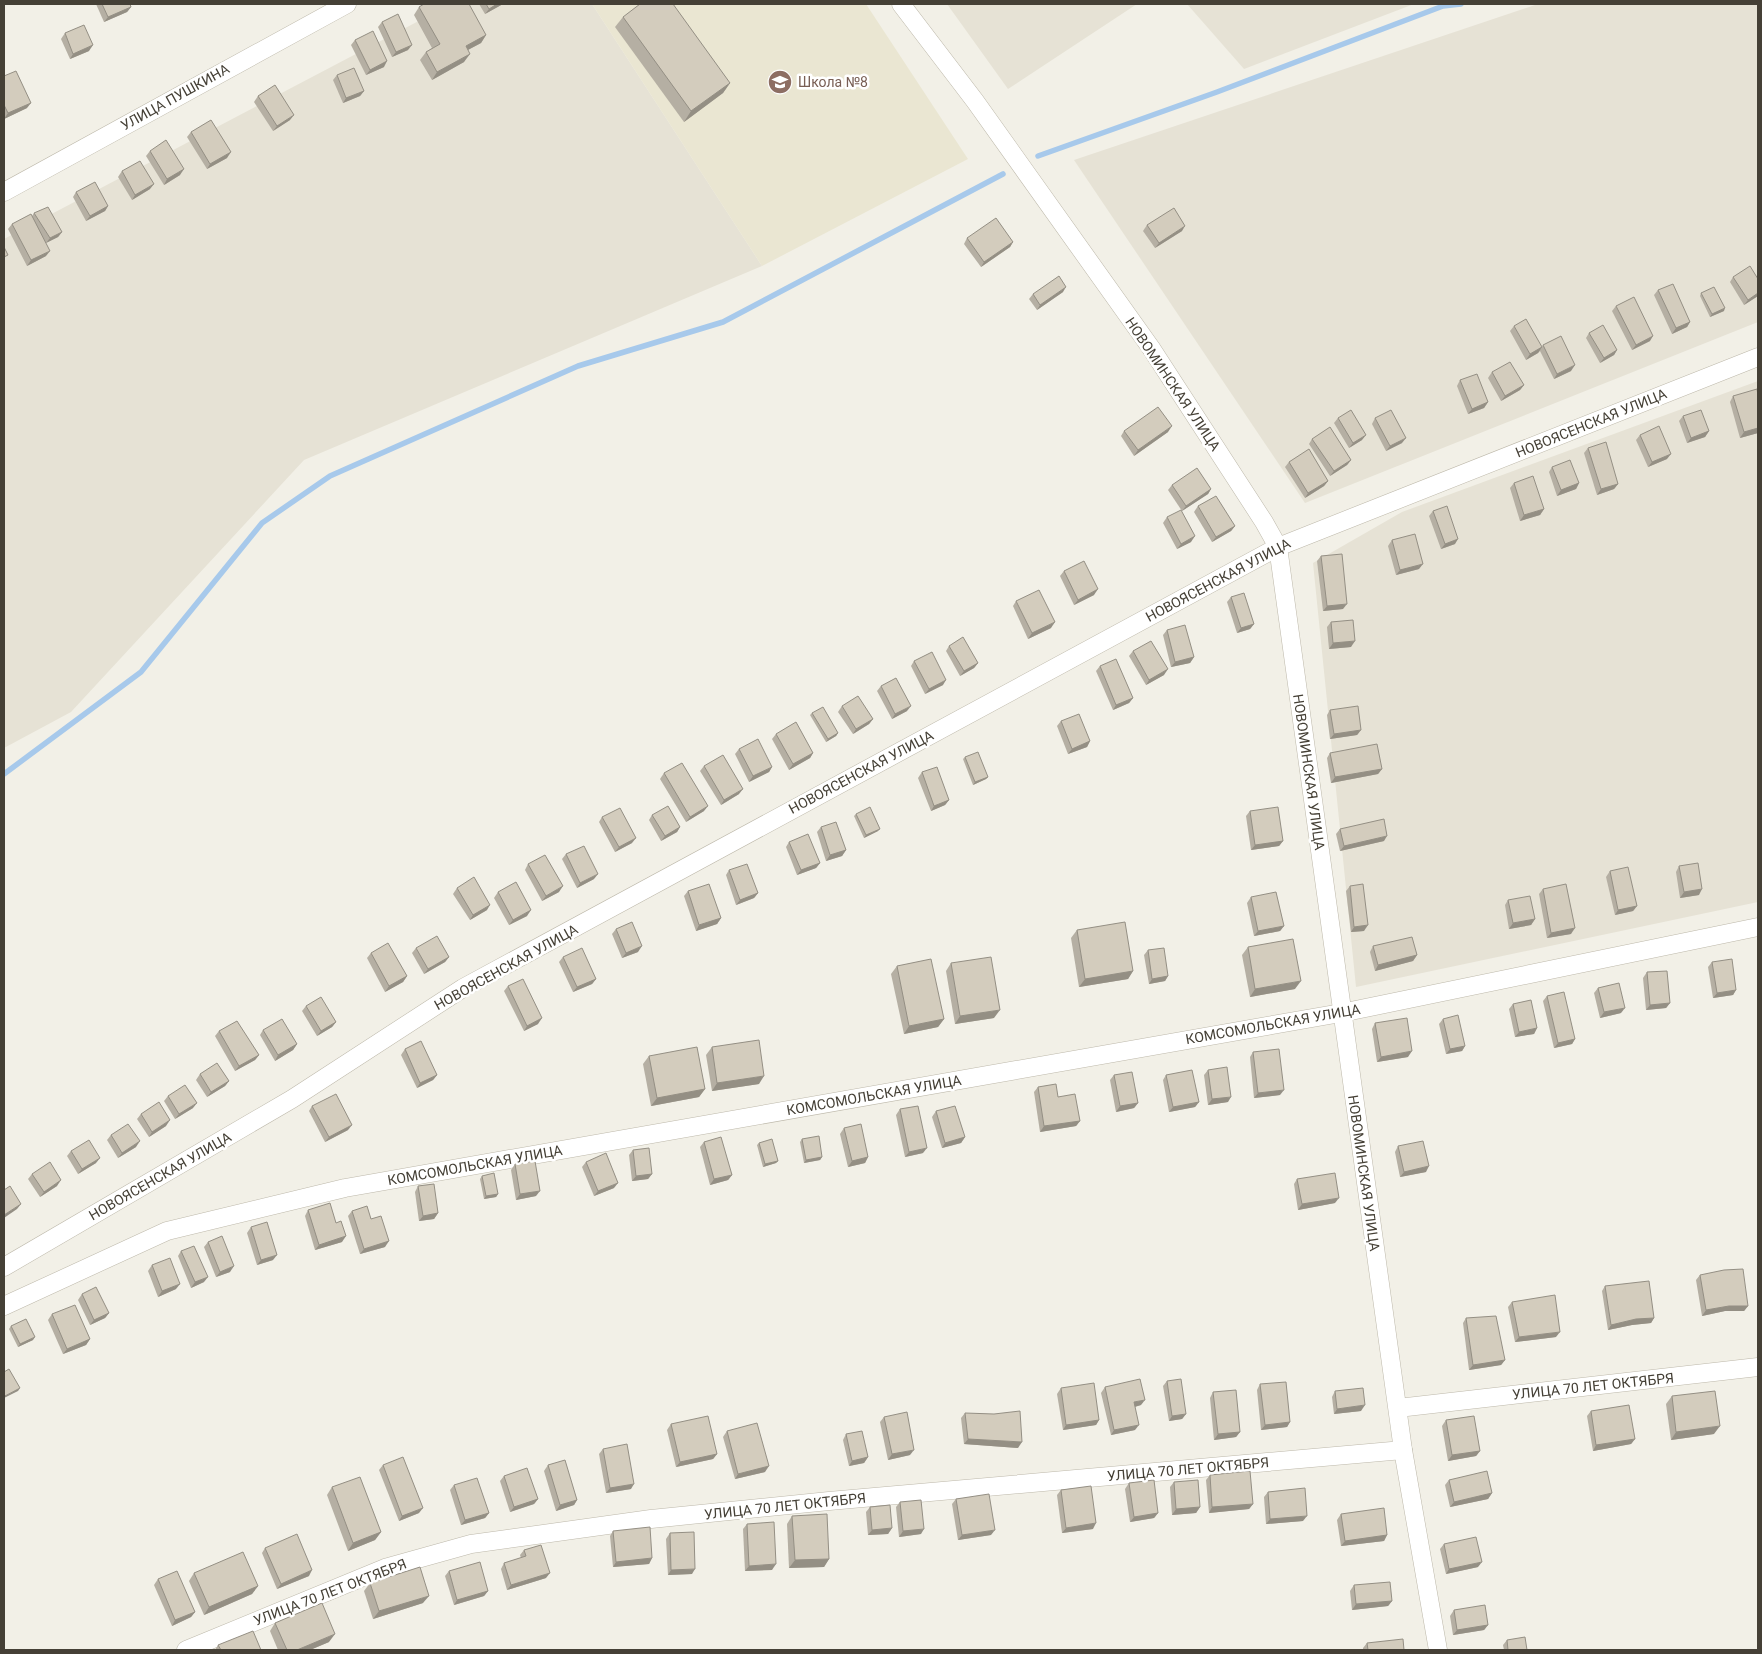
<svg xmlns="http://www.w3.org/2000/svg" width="1762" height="1654" font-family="Roboto,sans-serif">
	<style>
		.residential { fill: #e6e2d5 }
		.education { fill: #eae6d2 }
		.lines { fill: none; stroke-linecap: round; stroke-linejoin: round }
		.stream { stroke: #a7c9eb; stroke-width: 5.5 }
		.street-casing { stroke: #bdb8aa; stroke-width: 19 }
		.street { stroke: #fff; stroke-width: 18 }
		.wall { fill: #b5afa3 }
		.shaded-wall { fill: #948f84 }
		.building { fill: #d3ccbd; stroke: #948f84 }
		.labels { text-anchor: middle; stroke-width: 5; stroke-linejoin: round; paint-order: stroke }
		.education-label { font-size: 14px; fill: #785e54; stroke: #fff; text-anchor: start }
		.street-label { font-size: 14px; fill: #454036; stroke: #fff }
	</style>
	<rect width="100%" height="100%" fill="#f2f0e7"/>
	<!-- residential -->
	<g class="residential">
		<polygon points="451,4 592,4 762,266 304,460 71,712 4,748 4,239"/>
		<polygon points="947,4 1137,4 1008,89"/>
		<polygon points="1187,4 1414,4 1244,69"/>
		<polygon points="1538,4 1758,4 1758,322 1305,503 1074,160"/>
		<polygon points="1758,381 1758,902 1356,987 1313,563 1402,512"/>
	</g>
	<!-- education -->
	<polygon class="education" points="592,4 866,4 968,159 762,266"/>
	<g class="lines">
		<!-- stream -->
		<g class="stream">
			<polyline points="1038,156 1217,92 1443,6 1461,4"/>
			<polyline points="4,774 141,672 262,523 330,476 578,366 723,322 1003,174"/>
		</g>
		<!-- street casing -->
		<g class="street-casing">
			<g id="street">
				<polyline points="901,4 975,101 1151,348 1264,522 1278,547 1403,1450 1438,1650"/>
				<polyline points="4,192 347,4"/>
				<polyline points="4,1267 292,1099 463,988 1278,547 1758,357"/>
				<polyline points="4,1306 167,1231 345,1188 1341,1013 1758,927"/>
				<polyline points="1398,1408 1758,1367"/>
				<polyline points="186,1650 385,1568 471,1544 651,1519 829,1501 1403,1450"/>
			</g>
		</g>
		<!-- street -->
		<use href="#street" class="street"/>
	</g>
	<!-- wall -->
	<g class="wall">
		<polygon points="96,4 130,4 131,7 127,12 104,22"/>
		<polygon points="479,4 503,4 485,14"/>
		<polygon points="419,7 486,35 481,43 468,50 464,62 432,80 420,60 426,52 432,48 414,15"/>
		<polygon points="623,17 730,83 723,93 684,122 615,27"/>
		<polygon points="382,22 408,50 392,57 378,27"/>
		<polygon points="65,33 89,51 70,59 61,39"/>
		<polygon points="355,40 384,67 366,75 351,45"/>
		<polygon points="337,75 364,91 360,96 343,103 333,80"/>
		<polygon points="4,76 27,108 4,119"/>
		<polygon points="258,96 290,120 273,131 254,102"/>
		<polygon points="191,132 227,158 207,169 187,137"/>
		<polygon points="150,151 180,175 164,185 146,156"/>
		<polygon points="122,171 150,189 132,200 118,177"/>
		<polygon points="76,192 108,206 105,211 86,221 73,197"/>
		<polygon points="34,213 62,232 58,237 46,243 46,256 27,266 8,229 12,224 32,216"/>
		<polygon points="1147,225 1182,231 1155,248 1143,231"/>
		<polygon points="967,238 1013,242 1010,247 981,267 964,244"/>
		<polygon points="1733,277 1758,296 1744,305 1730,282"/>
		<polygon points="1658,290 1690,322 1687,327 1672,334 1654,295"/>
		<polygon points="1063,292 1037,310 1029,299 1033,294"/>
		<polygon points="1701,293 1724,311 1710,317 1700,296"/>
		<polygon points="1616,306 1650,341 1632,350 1612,311"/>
		<polygon points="1514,326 1542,347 1543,345 1571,371 1554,379 1540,351 1538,353 1526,360 1510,331"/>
		<polygon points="1589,333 1617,350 1614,355 1600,363 1586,338"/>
		<polygon points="1492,372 1524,385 1520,390 1501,401 1488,378"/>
		<polygon points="1460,380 1488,402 1484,408 1468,414 1457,386"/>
		<polygon points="1733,396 1758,433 1740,438 1730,402"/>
		<polygon points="1683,416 1709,431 1705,437 1687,443 1679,421"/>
		<polygon points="1338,418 1362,440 1349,448 1334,423"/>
		<polygon points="1375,418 1402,443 1386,451 1372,424"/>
		<polygon points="1124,431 1168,432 1134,456 1121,436"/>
		<polygon points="1640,435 1667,459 1648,467 1636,440"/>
		<polygon points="1312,439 1351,460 1347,465 1330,476 1309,444"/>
		<polygon points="1588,448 1618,484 1614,489 1597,495 1584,453"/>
		<polygon points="1289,462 1328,481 1324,486 1305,498 1285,467"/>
		<polygon points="1552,467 1579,483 1576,489 1557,496 1549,472"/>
		<polygon points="1514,483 1544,509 1540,515 1520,521 1510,488"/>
		<polygon points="1172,485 1211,489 1208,494 1182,511 1168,490"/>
		<polygon points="1198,506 1235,526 1231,531 1212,542 1194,512"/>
		<polygon points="1433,511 1455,544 1441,549 1429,516"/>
		<polygon points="1167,517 1191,542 1177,549 1163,523"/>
		<polygon points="1392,540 1419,569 1396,575 1388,546"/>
		<polygon points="1321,556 1343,609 1323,611 1317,561"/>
		<polygon points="1064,571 1094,595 1074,605 1060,576"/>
		<polygon points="1231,597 1254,624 1250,629 1237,633 1227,602"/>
		<polygon points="1016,601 1051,628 1028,639 1013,606"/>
		<polygon points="1331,622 1351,647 1329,649 1327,627"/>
		<polygon points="1167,630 1194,657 1190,663 1171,667 1163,635"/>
		<polygon points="949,646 978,663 974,668 960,676 946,651"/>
		<polygon points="1133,651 1164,675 1146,685 1129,656"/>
		<polygon points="914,661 943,685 925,694 911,666"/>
		<polygon points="1100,666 1133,698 1129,703 1113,710 1096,671"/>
		<polygon points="881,686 907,711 892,719 877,691"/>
		<polygon points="842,706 873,719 869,724 853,734 838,712"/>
		<polygon points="1330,710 1361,730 1357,735 1330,739 1327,715"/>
		<polygon points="812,713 838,733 836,736 826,742 810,715"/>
		<polygon points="1061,721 1090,741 1087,747 1068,754 1057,726"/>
		<polygon points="776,734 813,753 810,758 789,770 772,739"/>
		<polygon points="739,749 772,767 769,772 749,782 735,754"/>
		<polygon points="1330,753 1382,769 1378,774 1331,783 1327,758"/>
		<polygon points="965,757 988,777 986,779 973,785 963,759"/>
		<polygon points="704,766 739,794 721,805 700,771"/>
		<polygon points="922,772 949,800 945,805 931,811 918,778"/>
		<polygon points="664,773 704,811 686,822 660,779"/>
		<polygon points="1250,811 1283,841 1279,846 1251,850 1246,816"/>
		<polygon points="856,814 878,831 864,838 854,816"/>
		<polygon points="652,815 680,827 677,832 661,841 649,820"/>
		<polygon points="602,817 632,843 615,852 599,822"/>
		<polygon points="821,827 846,850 842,856 826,861 817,832"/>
		<polygon points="1340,829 1384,841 1340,851 1336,834"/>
		<polygon points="789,842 820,863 816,868 797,875 786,847"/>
		<polygon points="566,854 594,879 577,888 562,859"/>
		<polygon points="528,864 559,892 542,901 525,870"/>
		<polygon points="1679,866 1699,895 1680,898 1676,872"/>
		<polygon points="729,870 758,893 754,898 736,905 726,875"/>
		<polygon points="1610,871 1637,906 1633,911 1615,915 1606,877"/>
		<polygon points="1350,886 1364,931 1351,932 1346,891"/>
		<polygon points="457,888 487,910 470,920 453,894"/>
		<polygon points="1543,889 1571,934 1547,938 1539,894"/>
		<polygon points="688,891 721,918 717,924 696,931 684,896"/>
		<polygon points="498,892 527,916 509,925 494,898"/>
		<polygon points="1251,897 1284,926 1280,931 1254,936 1247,903"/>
		<polygon points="1508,900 1535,919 1531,925 1509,929 1505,905"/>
		<polygon points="616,929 638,952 622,958 612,934"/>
		<polygon points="1077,930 1133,971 1128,979 1079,987 1071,938"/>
		<polygon points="1373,946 1417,955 1413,961 1375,971 1370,952"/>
		<polygon points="1248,947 1295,989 1250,997 1242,955"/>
		<polygon points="416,948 449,957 445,962 424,974 412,953"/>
		<polygon points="1148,950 1168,976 1165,981 1149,984 1144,955"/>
		<polygon points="371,953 407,976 403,982 385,992 367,958"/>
		<polygon points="563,957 596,979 592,984 573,992 559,962"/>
		<polygon points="1712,962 1736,990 1733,995 1713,998 1708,967"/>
		<polygon points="951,963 994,1018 955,1024 946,971"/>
		<polygon points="897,966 944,1019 938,1027 904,1034 891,974"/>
		<polygon points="1647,972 1670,1003 1666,1008 1646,1010 1643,978"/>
		<polygon points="508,986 538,1024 524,1031 504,991"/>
		<polygon points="1598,988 1621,1013 1600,1018 1594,993"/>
		<polygon points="1547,996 1575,1039 1572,1044 1554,1048 1543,1001"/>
		<polygon points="1513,1004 1537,1028 1534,1034 1515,1037 1509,1009"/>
		<polygon points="306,1006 336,1022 332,1027 317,1036 302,1011"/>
		<polygon points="1443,1019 1465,1046 1462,1051 1446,1054 1439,1024"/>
		<polygon points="1375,1023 1408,1057 1377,1062 1372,1029"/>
		<polygon points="263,1030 297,1044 293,1050 275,1061 260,1035"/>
		<polygon points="219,1031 259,1055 255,1060 235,1071 215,1036"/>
		<polygon points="712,1047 759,1084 712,1091 706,1055"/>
		<polygon points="405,1049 437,1075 433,1080 417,1088 401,1055"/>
		<polygon points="1253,1052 1280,1095 1254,1098 1250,1057"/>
		<polygon points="649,1056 705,1089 699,1097 651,1106 643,1064"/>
		<polygon points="1208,1070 1228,1102 1208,1105 1204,1075"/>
		<polygon points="200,1074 229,1081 225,1086 207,1097 196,1080"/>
		<polygon points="1114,1075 1138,1103 1134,1108 1116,1112 1110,1080"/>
		<polygon points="1166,1075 1199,1102 1195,1107 1169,1112 1163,1080"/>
		<polygon points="1038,1087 1058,1097 1080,1121 1076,1126 1040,1132 1034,1092"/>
		<polygon points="168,1096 193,1108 175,1119 164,1101"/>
		<polygon points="312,1106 348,1130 325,1142 309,1111"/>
		<polygon points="900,1109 923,1153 905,1157 896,1115"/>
		<polygon points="936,1111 965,1137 961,1143 942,1148 932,1117"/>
		<polygon points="141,1114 166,1126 149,1137 137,1119"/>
		<polygon points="844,1128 868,1157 865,1163 848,1167 840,1134"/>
		<polygon points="111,1135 136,1147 118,1158 107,1140"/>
		<polygon points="802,1139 822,1157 820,1160 804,1163 800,1142"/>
		<polygon points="704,1142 732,1175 728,1180 710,1185 700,1147"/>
		<polygon points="759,1143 778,1161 776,1163 763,1167 757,1145"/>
		<polygon points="1398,1146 1426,1172 1400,1177 1395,1152"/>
		<polygon points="633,1150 652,1174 648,1179 632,1181 629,1155"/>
		<polygon points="71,1151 96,1163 78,1174 67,1156"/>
		<polygon points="586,1162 614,1188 594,1196 582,1167"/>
		<polygon points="515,1164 536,1196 516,1200 511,1170"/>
		<polygon points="32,1174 57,1186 40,1197 28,1179"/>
		<polygon points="482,1176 498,1194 496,1197 484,1199 480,1179"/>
		<polygon points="1297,1179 1335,1203 1298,1210 1294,1184"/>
		<polygon points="418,1186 438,1213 434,1219 419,1221 415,1192"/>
		<polygon points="308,1210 336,1223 342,1242 315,1250 305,1216"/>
		<polygon points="352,1211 371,1219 385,1247 360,1254 348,1216"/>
		<polygon points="251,1227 273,1260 257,1265 247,1233"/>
		<polygon points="208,1242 230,1272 216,1277 204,1247"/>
		<polygon points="181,1251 204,1282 191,1288 178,1256"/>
		<polygon points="152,1265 176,1289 158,1297 148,1271"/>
		<polygon points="1700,1275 1748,1306 1744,1311 1725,1311 1702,1316 1696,1280"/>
		<polygon points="1605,1286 1654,1318 1651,1323 1632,1325 1608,1330 1602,1291"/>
		<polygon points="82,1294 109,1313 105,1318 90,1325 78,1300"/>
		<polygon points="1512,1302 1556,1337 1515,1342 1508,1307"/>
		<polygon points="52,1314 90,1339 86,1345 63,1354 48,1320"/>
		<polygon points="1466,1318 1505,1360 1501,1365 1469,1370 1463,1323"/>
		<polygon points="11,1326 33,1340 18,1347 9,1329"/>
		<polygon points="1167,1381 1186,1414 1182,1419 1169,1421 1163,1386"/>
		<polygon points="1260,1384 1290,1422 1287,1427 1261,1430 1257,1390"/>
		<polygon points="1105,1387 1141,1405 1135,1407 1135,1430 1111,1435 1101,1393"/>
		<polygon points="1061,1388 1099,1420 1096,1425 1063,1430 1057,1394"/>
		<polygon points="1335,1391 1361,1411 1334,1414 1332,1397"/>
		<polygon points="1213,1392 1240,1432 1236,1437 1214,1440 1210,1398"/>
		<polygon points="1672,1396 1714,1434 1671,1440 1666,1404"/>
		<polygon points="1591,1411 1635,1439 1631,1444 1593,1451 1587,1416"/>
		<polygon points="965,1413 1018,1448 964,1444 961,1418"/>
		<polygon points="884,1417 910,1455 888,1460 880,1422"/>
		<polygon points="1446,1420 1480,1451 1476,1456 1448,1461 1442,1426"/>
		<polygon points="671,1424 717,1454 713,1459 676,1467 667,1430"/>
		<polygon points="727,1431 765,1472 735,1479 723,1437"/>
		<polygon points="846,1434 868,1457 864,1463 849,1466 843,1440"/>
		<polygon points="603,1449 631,1489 606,1493 599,1454"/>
		<polygon points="383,1465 419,1513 399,1521 379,1470"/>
		<polygon points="548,1465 577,1500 574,1505 556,1511 544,1471"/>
		<polygon points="1210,1475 1253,1504 1249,1509 1209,1513 1206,1480"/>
		<polygon points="504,1476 538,1499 534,1504 510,1512 500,1481"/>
		<polygon points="1449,1480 1492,1493 1488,1499 1450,1507 1445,1485"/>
		<polygon points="1174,1482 1200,1507 1196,1513 1172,1515 1170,1487"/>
		<polygon points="1129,1483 1158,1513 1154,1518 1130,1522 1125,1489"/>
		<polygon points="454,1485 489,1513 485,1518 461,1525 450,1490"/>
		<polygon points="332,1487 381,1532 375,1540 348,1551 327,1495"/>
		<polygon points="1061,1490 1093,1529 1062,1533 1057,1495"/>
		<polygon points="1268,1492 1303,1521 1266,1524 1264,1497"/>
		<polygon points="956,1499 991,1535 958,1540 952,1504"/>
		<polygon points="900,1502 921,1534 899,1537 896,1507"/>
		<polygon points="870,1507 892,1528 888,1534 868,1535 866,1512"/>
		<polygon points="1341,1514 1387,1535 1384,1541 1341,1546 1337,1520"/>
		<polygon points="792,1516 829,1559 824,1567 789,1568 787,1524"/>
		<polygon points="747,1524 772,1570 745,1571 743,1529"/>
		<polygon points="613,1531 652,1558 649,1564 613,1567 610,1536"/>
		<polygon points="670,1533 692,1574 668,1575 666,1539"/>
		<polygon points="1444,1544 1478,1567 1446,1574 1440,1549"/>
		<polygon points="265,1548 309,1576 277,1589 262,1553"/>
		<polygon points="524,1550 546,1578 507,1590 501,1569 504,1563 521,1558 520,1555"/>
		<polygon points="449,1571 488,1591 484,1596 454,1605 445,1576"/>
		<polygon points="194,1573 258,1586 252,1594 204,1615 189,1581"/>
		<polygon points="158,1579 195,1612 191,1617 172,1626 154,1585"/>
		<polygon points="370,1583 423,1603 373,1619 364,1591"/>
		<polygon points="1354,1585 1392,1601 1388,1606 1352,1610 1350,1591"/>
		<polygon points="1454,1610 1488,1625 1484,1630 1453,1635 1450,1616"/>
		<polygon points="275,1623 329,1642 310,1650 278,1650 270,1631"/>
		<polygon points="1507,1640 1527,1650 1504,1650 1503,1645"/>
		<polygon points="1367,1643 1404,1650 1363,1650 1363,1648"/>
		<polygon points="218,1645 261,1650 215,1650"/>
	</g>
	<!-- shaded-wall -->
	<g class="shaded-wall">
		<polygon points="497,4 503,4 485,14 489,9"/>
		<polygon points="131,7 127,12 104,22 108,17"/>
		<polygon points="486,35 481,43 460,54 466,46"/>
		<polygon points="93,45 89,51 70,59 73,54"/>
		<polygon points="412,45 408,50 392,57 396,52"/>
		<polygon points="470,54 464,62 432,80 437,72"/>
		<polygon points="387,61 384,67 366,75 370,70"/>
		<polygon points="730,83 723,93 684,122 691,111"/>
		<polygon points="364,91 360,96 343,103 346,98"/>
		<polygon points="31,103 27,108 4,119 8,113"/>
		<polygon points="294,115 290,120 273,131 277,126"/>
		<polygon points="231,152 227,158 207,169 210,164"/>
		<polygon points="184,169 180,175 164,185 167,179"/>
		<polygon points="154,184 150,189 132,200 135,195"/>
		<polygon points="108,206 105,211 86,221 90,216"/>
		<polygon points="1185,226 1182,231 1155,248 1159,243"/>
		<polygon points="62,232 58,237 46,243 50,238"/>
		<polygon points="1013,242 1010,247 981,267 984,262"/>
		<polygon points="50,251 46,256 27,266 31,260"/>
		<polygon points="1066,287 1063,292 1037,310 1040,305"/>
		<polygon points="1758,293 1758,296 1744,305 1748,300"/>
		<polygon points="1725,308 1724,311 1710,317 1712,314"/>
		<polygon points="1690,322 1687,327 1672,334 1676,328"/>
		<polygon points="1653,336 1650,341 1632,350 1636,345"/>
		<polygon points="1542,347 1538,353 1526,360 1530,354"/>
		<polygon points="1617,350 1614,355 1600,363 1604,358"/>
		<polygon points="1575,365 1571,371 1554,379 1557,374"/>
		<polygon points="1524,385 1520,390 1501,401 1505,396"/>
		<polygon points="1488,402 1484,408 1468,414 1472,409"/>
		<polygon points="1172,426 1168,432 1134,456 1138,450"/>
		<polygon points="1758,428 1758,433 1740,438 1744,432"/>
		<polygon points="1709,431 1705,437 1687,443 1691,438"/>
		<polygon points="1366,435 1362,440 1349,448 1353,443"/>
		<polygon points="1406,438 1402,443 1386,451 1390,446"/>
		<polygon points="1671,454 1667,459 1648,467 1652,462"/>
		<polygon points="1351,460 1347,465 1330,476 1334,471"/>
		<polygon points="1328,481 1324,486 1305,498 1308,493"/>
		<polygon points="1579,483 1576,489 1557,496 1561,490"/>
		<polygon points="1618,484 1614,489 1597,495 1601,489"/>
		<polygon points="1211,489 1208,494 1182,511 1186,506"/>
		<polygon points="1544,509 1540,515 1520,521 1524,515"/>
		<polygon points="1235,526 1231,531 1212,542 1216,537"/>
		<polygon points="1195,536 1191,542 1177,549 1181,544"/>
		<polygon points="1458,539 1455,544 1441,549 1445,544"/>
		<polygon points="1423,564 1419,569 1396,575 1400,570"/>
		<polygon points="1098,589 1094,595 1074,605 1078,600"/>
		<polygon points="1347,604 1343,609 1323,611 1327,606"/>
		<polygon points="1055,622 1051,628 1028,639 1032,633"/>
		<polygon points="1254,624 1250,629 1237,633 1241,628"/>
		<polygon points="1355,641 1351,647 1329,649 1333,643"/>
		<polygon points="1194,657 1190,663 1171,667 1175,662"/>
		<polygon points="978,663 974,668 960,676 964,671"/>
		<polygon points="1168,669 1164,675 1146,685 1149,680"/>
		<polygon points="946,680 943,685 925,694 929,689"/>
		<polygon points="1133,698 1129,703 1113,710 1116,705"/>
		<polygon points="911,706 907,711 892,719 895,714"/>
		<polygon points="873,719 869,724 853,734 856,729"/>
		<polygon points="1361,730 1357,735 1330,739 1334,734"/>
		<polygon points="838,733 836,736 826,742 828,739"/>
		<polygon points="1090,741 1087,747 1068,754 1072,749"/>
		<polygon points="813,753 810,758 789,770 793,764"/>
		<polygon points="772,767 769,772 749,782 753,776"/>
		<polygon points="1382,769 1378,774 1331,783 1335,777"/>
		<polygon points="988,777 986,779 973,785 975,782"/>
		<polygon points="743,789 739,794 721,805 724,800"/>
		<polygon points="949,800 945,805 931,811 934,806"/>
		<polygon points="708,806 704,811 686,822 690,817"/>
		<polygon points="680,827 677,832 661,841 665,836"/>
		<polygon points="880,829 878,831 864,838 866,835"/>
		<polygon points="1387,836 1384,841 1340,851 1344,846"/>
		<polygon points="636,838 632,843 615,852 619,847"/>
		<polygon points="1283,841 1279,846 1251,850 1255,845"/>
		<polygon points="846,850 842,856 826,861 830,855"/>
		<polygon points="820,863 816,868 797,875 801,870"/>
		<polygon points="598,874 594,879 577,888 580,883"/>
		<polygon points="563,886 559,892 542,901 546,896"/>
		<polygon points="1702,889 1699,895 1680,898 1684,892"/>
		<polygon points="758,893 754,898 736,905 740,900"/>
		<polygon points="490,905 487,910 470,920 473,915"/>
		<polygon points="1637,906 1633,911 1615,915 1618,910"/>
		<polygon points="531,910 527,916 509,925 513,920"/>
		<polygon points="721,918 717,924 696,931 699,925"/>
		<polygon points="1535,919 1531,925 1509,929 1513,923"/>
		<polygon points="1368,925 1364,931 1351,932 1354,927"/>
		<polygon points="1284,926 1280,931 1254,936 1258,931"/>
		<polygon points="1575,928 1571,934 1547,938 1551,933"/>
		<polygon points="642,946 638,952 622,958 626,953"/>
		<polygon points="1417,955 1413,961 1375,971 1378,965"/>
		<polygon points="449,957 445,962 424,974 428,969"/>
		<polygon points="1133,971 1128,979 1079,987 1085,979"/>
		<polygon points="407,976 403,982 385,992 389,986"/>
		<polygon points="1168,976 1165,981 1149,984 1152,979"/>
		<polygon points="596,979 592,984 573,992 577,987"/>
		<polygon points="1301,981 1295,989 1250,997 1255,989"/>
		<polygon points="1736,990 1733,995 1713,998 1717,993"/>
		<polygon points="1670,1003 1666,1008 1646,1010 1650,1005"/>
		<polygon points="1625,1008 1621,1013 1600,1018 1604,1012"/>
		<polygon points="1000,1010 994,1018 955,1024 960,1016"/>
		<polygon points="542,1018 538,1024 524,1031 527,1026"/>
		<polygon points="944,1019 938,1027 904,1034 909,1026"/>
		<polygon points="336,1022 332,1027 317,1036 321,1031"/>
		<polygon points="1537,1028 1534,1034 1515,1037 1519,1032"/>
		<polygon points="1575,1039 1572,1044 1554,1048 1558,1043"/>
		<polygon points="297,1044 293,1050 275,1061 278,1055"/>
		<polygon points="1465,1046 1462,1051 1446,1054 1450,1049"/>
		<polygon points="1412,1051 1408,1057 1377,1062 1381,1057"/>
		<polygon points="259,1055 255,1060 235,1071 239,1066"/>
		<polygon points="437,1075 433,1080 417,1088 420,1083"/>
		<polygon points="764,1076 759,1084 712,1091 717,1083"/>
		<polygon points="229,1081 225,1086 207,1097 211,1092"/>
		<polygon points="705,1089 699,1097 651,1106 657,1098"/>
		<polygon points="1284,1090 1280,1095 1254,1098 1258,1093"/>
		<polygon points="1231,1097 1228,1102 1208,1105 1212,1099"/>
		<polygon points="1199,1102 1195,1107 1169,1112 1173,1107"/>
		<polygon points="197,1103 193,1108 175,1119 179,1114"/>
		<polygon points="1138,1103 1134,1108 1116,1112 1120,1106"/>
		<polygon points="170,1120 166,1126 149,1137 152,1132"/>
		<polygon points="1080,1121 1076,1126 1040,1132 1044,1126"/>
		<polygon points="352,1125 348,1130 325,1142 329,1137"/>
		<polygon points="965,1137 961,1143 942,1148 945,1143"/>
		<polygon points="140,1141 136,1147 118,1158 122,1153"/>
		<polygon points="927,1148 923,1153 905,1157 909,1152"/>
		<polygon points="822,1157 820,1160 804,1163 806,1160"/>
		<polygon points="868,1157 865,1163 848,1167 852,1161"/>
		<polygon points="100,1158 96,1163 78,1174 82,1169"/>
		<polygon points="778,1161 776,1163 763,1167 765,1164"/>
		<polygon points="1429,1166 1426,1172 1400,1177 1404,1172"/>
		<polygon points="652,1174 648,1179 632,1181 636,1176"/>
		<polygon points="732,1175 728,1180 710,1185 714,1179"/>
		<polygon points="61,1180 57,1186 40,1197 44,1192"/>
		<polygon points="618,1183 614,1188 594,1196 598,1191"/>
		<polygon points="540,1191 536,1196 516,1200 520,1194"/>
		<polygon points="498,1194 496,1197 484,1199 486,1196"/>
		<polygon points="1339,1198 1335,1203 1298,1210 1302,1204"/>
		<polygon points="21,1204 17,1209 4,1218 4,1215"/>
		<polygon points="438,1213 434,1219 419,1221 423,1216"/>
		<polygon points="346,1236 342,1242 315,1250 319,1245"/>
		<polygon points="389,1241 385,1247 360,1254 364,1249"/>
		<polygon points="277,1255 273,1260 257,1265 261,1260"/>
		<polygon points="234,1266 230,1272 216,1277 220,1272"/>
		<polygon points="208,1277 204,1282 191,1288 195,1282"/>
		<polygon points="180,1284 176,1289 158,1297 162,1291"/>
		<polygon points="1729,1306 1748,1306 1744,1311 1725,1311 1702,1316 1706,1310"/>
		<polygon points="109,1313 105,1318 90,1325 94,1320"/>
		<polygon points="1654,1318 1651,1323 1632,1325 1608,1330 1611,1325 1636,1319"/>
		<polygon points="1560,1332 1556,1337 1515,1342 1519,1337"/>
		<polygon points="35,1337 33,1340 18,1347 20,1344"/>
		<polygon points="90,1339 86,1345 63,1354 67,1349"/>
		<polygon points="1505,1360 1501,1365 1469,1370 1473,1365"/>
		<polygon points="20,1388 18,1391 4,1398 5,1396"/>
		<polygon points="1145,1400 1141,1405 1130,1408 1134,1402"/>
		<polygon points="1365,1405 1361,1411 1334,1414 1337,1409"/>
		<polygon points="1186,1414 1182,1419 1169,1421 1172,1416"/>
		<polygon points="1099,1420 1096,1425 1063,1430 1066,1425"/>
		<polygon points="1290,1422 1287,1427 1261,1430 1265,1425"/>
		<polygon points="1139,1425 1135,1430 1111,1435 1114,1430"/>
		<polygon points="1720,1426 1714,1434 1671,1440 1676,1432"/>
		<polygon points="1240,1432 1236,1437 1214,1440 1218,1434"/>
		<polygon points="968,1439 1022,1442 1018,1448 964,1444"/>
		<polygon points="1635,1439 1631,1444 1593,1451 1596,1445"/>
		<polygon points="914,1450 910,1455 888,1460 892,1454"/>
		<polygon points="1480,1451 1476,1456 1448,1461 1452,1455"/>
		<polygon points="717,1454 713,1459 676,1467 680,1462"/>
		<polygon points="868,1457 864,1463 849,1466 852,1461"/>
		<polygon points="769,1466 765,1472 735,1479 738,1474"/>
		<polygon points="634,1484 631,1489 606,1493 610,1488"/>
		<polygon points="1492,1493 1488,1499 1450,1507 1454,1502"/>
		<polygon points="538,1499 534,1504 510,1512 514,1507"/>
		<polygon points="577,1500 574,1505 556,1511 560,1505"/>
		<polygon points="1253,1504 1249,1509 1209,1513 1212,1507"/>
		<polygon points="1200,1507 1196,1513 1172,1515 1176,1509"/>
		<polygon points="423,1508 419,1513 399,1521 402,1516"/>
		<polygon points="489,1513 485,1518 461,1525 465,1520"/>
		<polygon points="1158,1513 1154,1518 1130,1522 1134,1517"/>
		<polygon points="1307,1516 1303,1521 1266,1524 1270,1519"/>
		<polygon points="1096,1523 1093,1529 1062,1533 1066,1528"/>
		<polygon points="892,1528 888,1534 868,1535 872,1530"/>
		<polygon points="924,1529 921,1534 899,1537 903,1531"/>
		<polygon points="995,1530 991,1535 958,1540 962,1535"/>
		<polygon points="381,1532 375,1540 348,1551 353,1543"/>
		<polygon points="1387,1535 1384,1541 1341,1546 1345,1541"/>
		<polygon points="652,1558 649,1564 613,1567 616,1562"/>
		<polygon points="829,1559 824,1567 789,1568 795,1560"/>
		<polygon points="1482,1562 1478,1567 1446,1574 1449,1569"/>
		<polygon points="776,1564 772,1570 745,1571 749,1566"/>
		<polygon points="695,1569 692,1574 668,1575 671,1570"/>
		<polygon points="312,1570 309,1576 277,1589 281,1584"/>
		<polygon points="550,1573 546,1578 507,1590 511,1585"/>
		<polygon points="258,1586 252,1594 204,1615 209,1607"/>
		<polygon points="488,1591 484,1596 454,1605 457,1600"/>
		<polygon points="429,1596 423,1603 373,1619 379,1611"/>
		<polygon points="1392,1601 1388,1606 1352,1610 1356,1604"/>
		<polygon points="195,1612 191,1617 172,1626 175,1620"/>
		<polygon points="1488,1625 1484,1630 1453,1635 1457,1630"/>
		<polygon points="335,1634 329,1642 310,1650 297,1650"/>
	</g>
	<!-- building -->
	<g class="building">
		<polygon points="102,4 130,4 131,7 108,17"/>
		<polygon points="424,4 469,4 486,35 466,46 470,54 437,72 426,52 440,44 419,7"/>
		<polygon points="486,4 497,4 489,9"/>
		<polygon points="640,4 673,4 730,83 691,111 623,17"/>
		<polygon points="398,14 412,45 396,52 382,22"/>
		<polygon points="84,25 93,45 73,54 65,33"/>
		<polygon points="373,31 387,61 370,70 355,40"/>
		<polygon points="354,68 364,91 346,98 337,75"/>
		<polygon points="16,71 31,103 8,113 4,105 4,76"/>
		<polygon points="275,85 294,115 277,126 258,96"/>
		<polygon points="211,120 231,152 210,164 191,132"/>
		<polygon points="166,140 184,169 167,179 150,151"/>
		<polygon points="140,161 154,184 135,195 122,171"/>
		<polygon points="95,182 108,206 90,216 76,192"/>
		<polygon points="48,207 62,232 50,238 34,213"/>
		<polygon points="1174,208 1185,226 1159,243 1147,225"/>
		<polygon points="31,214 50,251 31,260 12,224"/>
		<polygon points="996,218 1013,242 984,262 967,238"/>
		<polygon points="4,247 8,255 4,257"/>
		<polygon points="1750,266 1758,279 1758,293 1748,300 1733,277"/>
		<polygon points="1059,276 1066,287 1040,305 1033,294"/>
		<polygon points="1673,284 1690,322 1676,328 1658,290"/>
		<polygon points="1714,287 1725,308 1712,314 1701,293"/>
		<polygon points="1634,297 1653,336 1636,345 1616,306"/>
		<polygon points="1526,319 1542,347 1530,354 1514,326"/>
		<polygon points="1603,325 1617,350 1604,358 1589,333"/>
		<polygon points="1561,336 1575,365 1557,374 1543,345"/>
		<polygon points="1510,362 1524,385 1505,396 1492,372"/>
		<polygon points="1477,374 1488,402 1472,409 1460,380"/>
		<polygon points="1757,389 1758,395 1758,428 1744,432 1733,396"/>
		<polygon points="1158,407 1172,426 1138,450 1124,431"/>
		<polygon points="1351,410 1366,435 1353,443 1338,418"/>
		<polygon points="1391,410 1406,438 1390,446 1375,418"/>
		<polygon points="1701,410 1709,431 1691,438 1683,416"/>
		<polygon points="1659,426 1671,454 1652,462 1640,435"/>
		<polygon points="1330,427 1351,460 1334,471 1312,439"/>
		<polygon points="1606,442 1618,484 1601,489 1588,448"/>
		<polygon points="1309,449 1328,481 1308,493 1289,462"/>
		<polygon points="1570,460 1579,483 1561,490 1552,467"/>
		<polygon points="1197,468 1211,489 1186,506 1172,485"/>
		<polygon points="1533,476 1544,509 1524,515 1514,483"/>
		<polygon points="1216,496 1235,526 1216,537 1198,506"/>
		<polygon points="1447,506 1458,539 1445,544 1433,511"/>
		<polygon points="1181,510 1195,536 1181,544 1167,517"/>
		<polygon points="1415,534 1423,564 1400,570 1392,540"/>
		<polygon points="1342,554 1347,604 1327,606 1321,556"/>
		<polygon points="1084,561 1098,589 1078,600 1064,571"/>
		<polygon points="1039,590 1055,622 1032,633 1016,601"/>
		<polygon points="1244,593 1254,624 1241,628 1231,597"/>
		<polygon points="1353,620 1355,641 1333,643 1331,622"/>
		<polygon points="1185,625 1194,657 1175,662 1167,630"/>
		<polygon points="963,637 978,663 964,671 949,646"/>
		<polygon points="1151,641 1168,669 1149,680 1133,651"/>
		<polygon points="932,652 946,680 929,689 914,661"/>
		<polygon points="1116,659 1133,698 1116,705 1100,666"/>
		<polygon points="896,678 911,706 895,714 881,686"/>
		<polygon points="858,696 873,719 856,729 842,706"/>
		<polygon points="1358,706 1361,730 1334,734 1330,710"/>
		<polygon points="823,707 838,733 828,739 812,713"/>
		<polygon points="1079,714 1090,741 1072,749 1061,721"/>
		<polygon points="796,722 813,753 793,764 776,734"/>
		<polygon points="758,739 772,767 753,776 739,749"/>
		<polygon points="1377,744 1382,769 1335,777 1330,753"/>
		<polygon points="978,752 988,777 975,782 965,757"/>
		<polygon points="723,755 743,789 724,800 704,766"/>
		<polygon points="682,763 708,806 690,817 664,773"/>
		<polygon points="937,767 949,800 934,806 922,772"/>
		<polygon points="668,806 680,827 665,836 652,815"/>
		<polygon points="870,807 880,829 866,835 856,814"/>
		<polygon points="1278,807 1283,841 1255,845 1250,811"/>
		<polygon points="620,808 636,838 619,847 602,817"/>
		<polygon points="1384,819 1387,836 1344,846 1340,829"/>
		<polygon points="836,822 846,850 830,855 821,827"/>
		<polygon points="808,834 820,863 801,870 789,842"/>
		<polygon points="584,846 598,874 580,883 566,854"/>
		<polygon points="545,855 563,886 546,896 528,864"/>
		<polygon points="1698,863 1702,889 1684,892 1679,866"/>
		<polygon points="747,864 758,893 740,900 729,870"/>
		<polygon points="1628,867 1637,906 1618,910 1610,871"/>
		<polygon points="474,877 490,905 473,915 457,888"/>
		<polygon points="516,882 531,910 513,920 498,892"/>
		<polygon points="709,884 721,918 699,925 688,891"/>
		<polygon points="1363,884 1368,925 1354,927 1350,886"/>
		<polygon points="1566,884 1575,928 1551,933 1543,889"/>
		<polygon points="1276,892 1284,926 1258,931 1251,897"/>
		<polygon points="1530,896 1535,919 1513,923 1508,900"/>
		<polygon points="632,922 642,946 626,953 616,929"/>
		<polygon points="1125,922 1133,971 1085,979 1077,930"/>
		<polygon points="437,936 449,957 428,969 416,948"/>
		<polygon points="1412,937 1417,955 1378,965 1373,946"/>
		<polygon points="1293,939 1301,981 1255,989 1248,947"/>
		<polygon points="388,943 407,976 389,986 371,953"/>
		<polygon points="582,948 596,979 577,987 563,957"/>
		<polygon points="1164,948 1168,976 1152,979 1148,950"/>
		<polygon points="991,957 1000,1010 960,1016 951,963"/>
		<polygon points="931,959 944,1019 909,1026 897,966"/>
		<polygon points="1732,959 1736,990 1717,993 1712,962"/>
		<polygon points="1667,971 1670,1003 1650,1005 1647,972"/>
		<polygon points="523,979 542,1018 527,1026 508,986"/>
		<polygon points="1619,983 1625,1008 1604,1012 1598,988"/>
		<polygon points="1564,992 1575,1039 1558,1043 1547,996"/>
		<polygon points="321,997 336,1022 321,1031 306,1006"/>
		<polygon points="1531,1000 1537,1028 1519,1032 1513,1004"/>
		<polygon points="1458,1015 1465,1046 1450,1049 1443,1019"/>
		<polygon points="1407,1018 1412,1051 1381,1057 1375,1023"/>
		<polygon points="282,1019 297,1044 278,1055 263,1030"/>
		<polygon points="237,1021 259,1055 239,1066 219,1031"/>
		<polygon points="759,1040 764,1076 717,1083 712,1047"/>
		<polygon points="421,1041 437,1075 420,1083 405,1049"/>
		<polygon points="697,1047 705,1089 657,1098 649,1056"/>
		<polygon points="1279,1049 1284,1090 1258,1093 1253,1052"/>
		<polygon points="217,1063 229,1081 211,1092 200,1074"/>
		<polygon points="1227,1067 1231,1097 1212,1099 1208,1070"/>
		<polygon points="1192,1070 1199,1102 1173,1107 1166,1075"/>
		<polygon points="1132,1072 1138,1103 1120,1106 1114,1075"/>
		<polygon points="1056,1084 1058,1097 1075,1094 1080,1121 1044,1126 1038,1087"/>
		<polygon points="185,1085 197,1103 179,1114 168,1096"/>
		<polygon points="336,1094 352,1125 329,1137 312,1106"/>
		<polygon points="159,1102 170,1120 152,1132 141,1114"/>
		<polygon points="918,1106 927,1148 909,1152 900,1109"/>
		<polygon points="955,1106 965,1137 945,1143 936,1111"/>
		<polygon points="128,1124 140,1141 122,1153 111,1135"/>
		<polygon points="861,1124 868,1157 852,1161 844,1128"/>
		<polygon points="819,1136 822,1157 806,1160 802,1139"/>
		<polygon points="721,1137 732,1175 714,1179 704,1142"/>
		<polygon points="772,1139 778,1161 765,1164 759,1143"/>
		<polygon points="89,1140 100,1158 82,1169 71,1151"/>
		<polygon points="1423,1141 1429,1166 1404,1172 1398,1146"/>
		<polygon points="649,1148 652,1174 636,1176 633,1150"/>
		<polygon points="606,1153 618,1183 598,1191 586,1162"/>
		<polygon points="535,1161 540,1191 520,1194 515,1164"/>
		<polygon points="50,1162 61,1180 44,1192 32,1174"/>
		<polygon points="494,1173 498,1194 486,1196 482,1176"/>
		<polygon points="1335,1173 1339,1198 1302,1204 1297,1179"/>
		<polygon points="434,1184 438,1213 423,1216 418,1186"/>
		<polygon points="10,1186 21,1204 4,1215 4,1190"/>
		<polygon points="330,1203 336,1223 341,1221 346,1236 319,1245 308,1210"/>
		<polygon points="367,1206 371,1219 381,1216 389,1241 364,1249 352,1211"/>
		<polygon points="267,1222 277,1255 261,1260 251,1227"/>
		<polygon points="222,1236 234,1266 220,1272 208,1242"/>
		<polygon points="194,1246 208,1277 195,1282 181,1251"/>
		<polygon points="170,1258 180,1284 162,1291 152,1265"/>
		<polygon points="1743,1269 1748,1306 1729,1306 1706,1310 1700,1275 1724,1270"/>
		<polygon points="1649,1281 1654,1318 1636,1319 1611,1325 1605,1286"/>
		<polygon points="96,1287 109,1313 94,1320 82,1294"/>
		<polygon points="1555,1295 1560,1332 1519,1337 1512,1302"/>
		<polygon points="75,1305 90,1339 67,1349 52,1314"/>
		<polygon points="1496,1316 1505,1360 1473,1365 1466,1318"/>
		<polygon points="26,1319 35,1337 20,1344 11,1326"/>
		<polygon points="9,1369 20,1388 5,1396 4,1393 4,1372"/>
		<polygon points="1140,1379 1145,1400 1134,1402 1139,1425 1114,1430 1105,1387"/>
		<polygon points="1181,1379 1186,1414 1172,1416 1167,1381"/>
		<polygon points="1286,1382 1290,1422 1265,1425 1260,1384"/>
		<polygon points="1094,1383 1099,1420 1066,1425 1061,1388"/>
		<polygon points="1363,1388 1365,1405 1337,1409 1335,1391"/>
		<polygon points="1236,1390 1240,1432 1218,1434 1213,1392"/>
		<polygon points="1715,1391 1720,1426 1676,1432 1672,1396"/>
		<polygon points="1629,1405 1635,1439 1596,1445 1591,1411"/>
		<polygon points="1020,1411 1022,1442 968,1439 965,1413 994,1414"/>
		<polygon points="907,1412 914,1450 892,1454 884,1417"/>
		<polygon points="708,1416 717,1454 680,1462 671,1424"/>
		<polygon points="1474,1416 1480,1451 1452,1455 1446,1420"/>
		<polygon points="757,1423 769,1466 738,1474 727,1431"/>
		<polygon points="862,1431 868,1457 852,1461 846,1434"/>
		<polygon points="627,1444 634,1484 610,1488 603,1449"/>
		<polygon points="403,1457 423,1508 402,1516 383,1465"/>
		<polygon points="565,1460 577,1500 560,1505 548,1465"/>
		<polygon points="527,1468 538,1499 514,1507 504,1476"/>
		<polygon points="1250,1471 1253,1504 1212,1507 1210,1475"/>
		<polygon points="1487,1471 1492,1493 1454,1502 1449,1480"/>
		<polygon points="360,1477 381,1532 353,1543 332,1487"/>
		<polygon points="477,1478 489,1513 465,1520 454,1485"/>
		<polygon points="1154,1480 1158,1513 1134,1517 1129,1483"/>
		<polygon points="1198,1480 1200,1507 1176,1509 1174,1482"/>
		<polygon points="1091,1486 1096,1523 1066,1528 1061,1490"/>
		<polygon points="1305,1488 1307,1516 1270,1519 1268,1492"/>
		<polygon points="989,1494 995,1530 962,1535 956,1499"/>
		<polygon points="921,1500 924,1529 903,1531 900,1502"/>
		<polygon points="890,1505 892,1528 872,1530 870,1507"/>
		<polygon points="1384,1508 1387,1535 1345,1541 1341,1514"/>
		<polygon points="827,1514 829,1559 795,1560 792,1516"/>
		<polygon points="774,1522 776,1564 749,1566 747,1524"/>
		<polygon points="650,1527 652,1558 616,1562 613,1531"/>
		<polygon points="694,1532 695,1569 671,1570 670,1533"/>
		<polygon points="297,1534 312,1570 281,1584 265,1548"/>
		<polygon points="1476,1537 1482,1562 1449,1569 1444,1544"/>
		<polygon points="541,1545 550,1573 511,1585 504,1563 526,1556 524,1550"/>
		<polygon points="243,1552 258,1586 209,1607 194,1573"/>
		<polygon points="480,1562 488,1591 457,1600 449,1571"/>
		<polygon points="420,1567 429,1596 379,1611 370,1583"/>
		<polygon points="177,1571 195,1612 175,1620 158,1579"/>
		<polygon points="1390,1582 1392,1601 1356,1604 1354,1585"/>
		<polygon points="322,1603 335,1634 297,1650 287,1650 275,1623"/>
		<polygon points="1485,1605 1488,1625 1457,1630 1454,1610"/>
		<polygon points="253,1631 261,1650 221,1650 218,1645"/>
		<polygon points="1525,1637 1527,1650 1508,1650 1507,1640"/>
		<polygon points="1403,1639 1404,1650 1368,1650 1367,1643"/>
	</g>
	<!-- icons -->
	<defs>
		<g id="school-disc" transform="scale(1.25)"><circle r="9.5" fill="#8d6e63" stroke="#fff"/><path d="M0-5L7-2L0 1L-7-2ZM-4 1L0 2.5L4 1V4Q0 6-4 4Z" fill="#fff"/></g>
	</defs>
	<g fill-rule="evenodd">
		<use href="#school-disc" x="780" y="82"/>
	</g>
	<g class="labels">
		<!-- education labels -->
		<g class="education-label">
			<text x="798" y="87">Школа №8</text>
		</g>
		<!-- street labels -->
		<g class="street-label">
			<text transform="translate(175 97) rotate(-29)" y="5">УЛИЦА ПУШКИНА</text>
			<text transform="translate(1173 384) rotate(56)" y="5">НОВОМИНСКАЯ УЛИЦА</text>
			<text transform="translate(1591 423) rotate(-22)" y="5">НОВОЯСЕНСКАЯ УЛИЦА</text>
			<text transform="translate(1218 580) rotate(-28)" y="5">НОВОЯСЕНСКАЯ УЛИЦА</text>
			<text transform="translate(861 772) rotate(-28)" y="5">НОВОЯСЕНСКАЯ УЛИЦА</text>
			<text transform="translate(1309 772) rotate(82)" y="5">НОВОМИНСКАЯ УЛИЦА</text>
			<text transform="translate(506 967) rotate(-29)" y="5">НОВОЯСЕНСКАЯ УЛИЦА</text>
			<text transform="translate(1273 1024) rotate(-10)" y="5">КОМСОМОЛЬСКАЯ УЛИЦА</text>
			<text transform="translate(874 1095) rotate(-10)" y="5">КОМСОМОЛЬСКАЯ УЛИЦА</text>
			<text transform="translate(475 1165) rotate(-10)" y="5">КОМСОМОЛЬСКАЯ УЛИЦА</text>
			<text transform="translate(1364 1173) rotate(82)" y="5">НОВОМИНСКАЯ УЛИЦА</text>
			<text transform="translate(160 1176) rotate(-30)" y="5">НОВОЯСЕНСКАЯ УЛИЦА</text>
			<text transform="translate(1593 1386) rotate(-6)" y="5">УЛИЦА 70 ЛЕТ ОКТЯБРЯ</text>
			<text transform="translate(1188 1469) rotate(-5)" y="5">УЛИЦА 70 ЛЕТ ОКТЯБРЯ</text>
			<text transform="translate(785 1506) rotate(-6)" y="5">УЛИЦА 70 ЛЕТ ОКТЯБРЯ</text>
			<text transform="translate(330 1592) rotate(-21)" y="5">УЛИЦА 70 ЛЕТ ОКТЯБРЯ</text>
		</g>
	</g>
	<!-- border -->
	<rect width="1762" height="1654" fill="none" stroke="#454036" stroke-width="10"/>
</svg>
